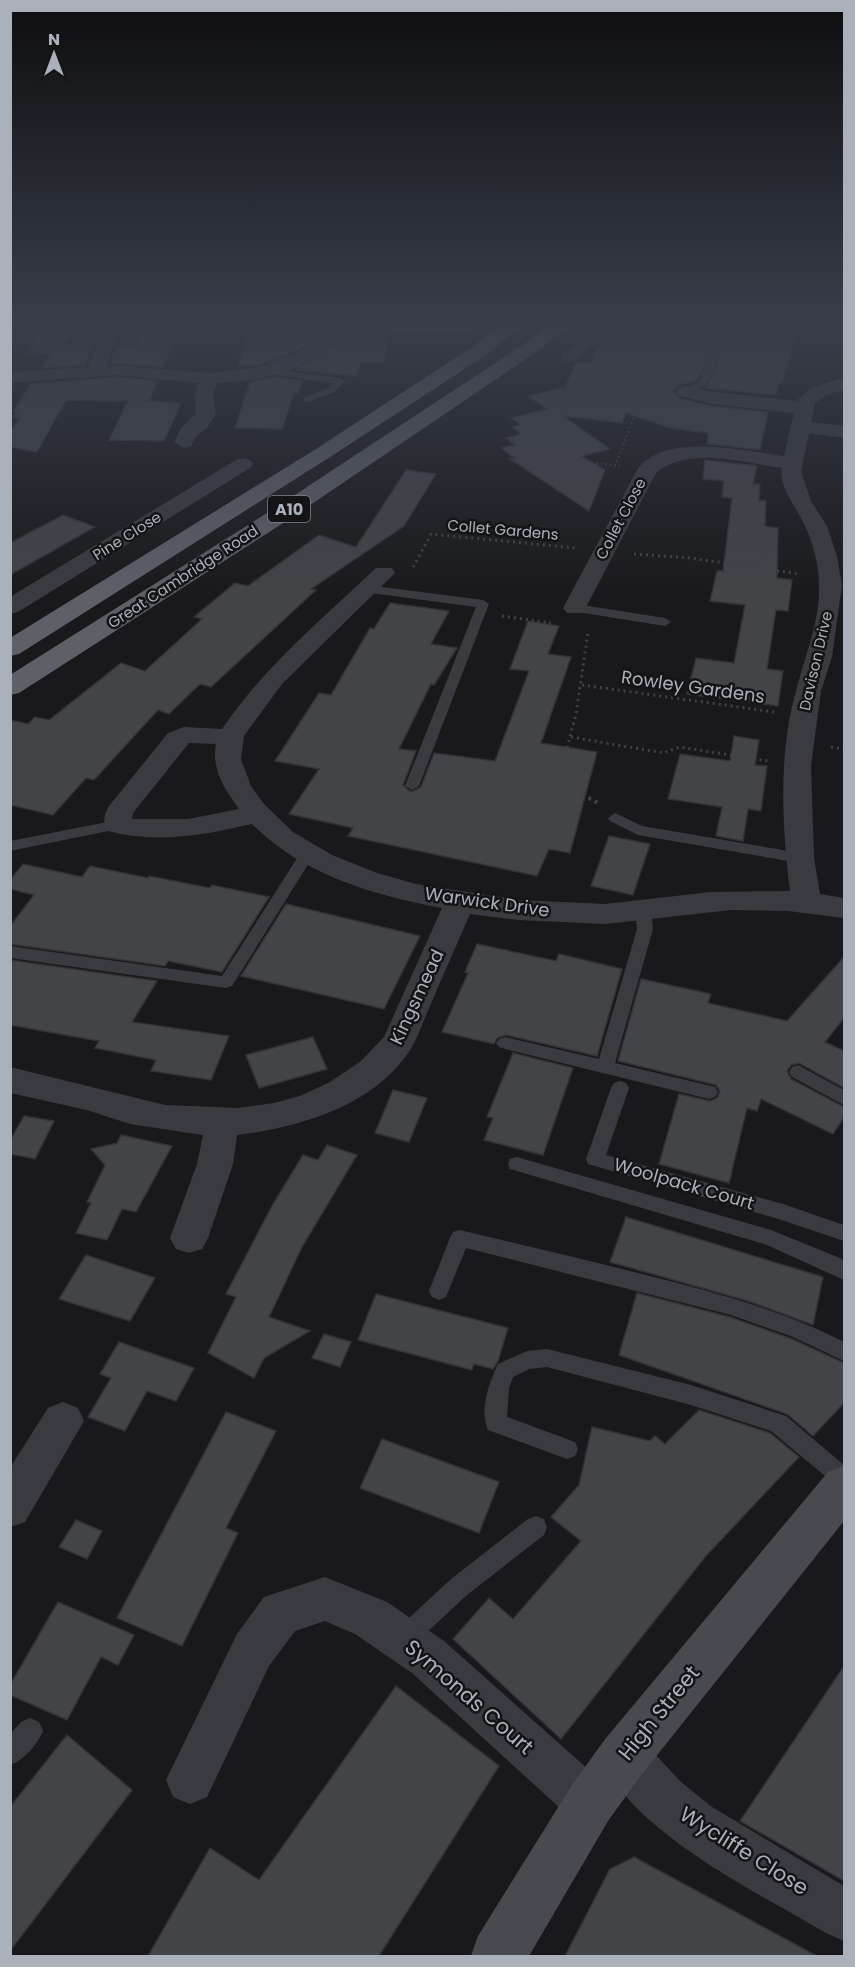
<svg xmlns="http://www.w3.org/2000/svg" width="855" height="1967" font-family="Poppins,sans-serif">
	<style>
		.built { fill: #252528 }
		.building { fill: #434448; stroke: #333337; stroke-width: 1.5 }
		.lines { fill: none; stroke-linecap: round; stroke-linejoin: round }
		.path-far2 { stroke: #404247; stroke-width: 2; stroke-dasharray: 1.5 3; stroke-linecap: butt }
		.path-far1 { stroke: #404247; stroke-width: 3; stroke-dasharray: 2 4; stroke-linecap: butt }
		.path { stroke: #404247; stroke-width: 4; stroke-dasharray: 3 4.5; stroke-linecap: butt }
		.service { fill: #3a3b40; fill-rule: evenodd }
		.minor { fill: #3a3b40; fill-rule: evenodd }
		.secondary { fill: #484a50; fill-rule: evenodd }
		.trunk { fill: #5e6068; fill-rule: evenodd }
		.labels { text-anchor: middle; stroke-width: 5; stroke-linejoin: round; paint-order: stroke }
		.far-street-label { font-size: 15px; fill: #abb1bb; stroke: #141416 }
		.shield { fill: #141416; stroke: #7e828a; stroke-width: 1.5 }
		.shield-label { font-size: 16px; font-weight: bold; fill: #abb1bb }
		.street-label { font-size: 18px; fill: #abb1bb; stroke: #141416 }
		.near-street-label { font-size: 21px; fill: #abb1bb; stroke: #141416 }
	</style>
	<rect width="100%" height="100%" fill="#19191b"/>
	<!-- built -->
	<polygon class="built" points="324,323 456,323 452,330 445,333 322,329"/>
	<!-- building -->
	<g class="building">
		<polygon points="46,323 78,323 65,345 93,345 86,365 41,368 51,353 28,353"/>
		<polygon points="260,323 330,323 298,350 259,365 238,366 249,330 256,330"/>
		<polygon points="624,323 732,323 796,333 782,383 779,383 776,395 706,388 719,362 710,357 697,380 677,386 674,391 678,398 712,406 768,412 760,450 707,444 708,433 670,428 626,413 622,423 563,416 610,449 582,456 605,470 589,511 510,459 514,458 502,448 515,445 506,438 521,434 512,427 521,425 511,418 547,409 528,396 565,387 576,363 590,363 599,345"/>
		<polygon points="340,330 389,332 384,362 361,362 357,376 296,370 330,348 342,334"/>
		<polygon points="141,336 176,337 163,367 110,363 116,346 136,346"/>
		<polygon points="117,377 157,381 149,402 142,401 181,403 164,441 109,440 128,401 66,400 37,452 10,447 10,432 20,418 13,418 17,411 13,411 31,384"/>
		<polygon points="275,377 302,381 298,393 294,393 282,429 235,428 250,382"/>
		<polygon points="705,460 757,466 753,484 760,484 759,500 766,501 765,526 778,528 777,578 792,580 788,611 776,610 767,669 783,671 778,706 687,694 696,658 734,663 745,605 710,601 717,571 723,571 732,498 722,497 724,481 703,479"/>
		<polygon points="406,470 436,474 404,526 311,589 316,590 211,687 200,684 169,714 158,710 94,780 86,778 53,815 10,805 10,720 28,724 35,717 49,720 121,663 145,671 202,619 194,617 235,583 248,586 319,535 356,547"/>
		<polygon points="63,515 95,527 10,575 10,543"/>
		<polygon points="390,603 449,611 431,644 457,648 434,685 431,684 399,749 416,751 403,785 411,792 421,787 434,753 495,761 529,671 510,669 528,621 559,626 548,654 571,657 541,743 597,752 570,853 549,849 537,876 348,836 353,828 289,814 319,769 275,761 319,693 331,695 370,628 374,629"/>
		<polygon points="734,736 759,740 755,765 767,766 761,811 748,809 743,841 716,836 722,807 668,799 680,754 730,761"/>
		<polygon points="609,836 650,844 633,895 591,886"/>
		<polygon points="23,864 82,877 90,866 148,878 149,876 210,888 212,885 269,897 222,972 168,961 165,966 10,944 10,926 34,895 10,889 10,880"/>
		<polygon points="286,904 420,936 384,1009 241,976"/>
		<polygon points="477,944 556,961 559,954 622,969 597,1056 506,1035 497,1038 494,1044 442,1032 468,973 465,972"/>
		<polygon points="844,957 844,1018 825,1042 844,1051 844,1088 799,1063 791,1065 787,1071 791,1079 844,1107 844,1117 833,1134 761,1099 757,1111 747,1108 729,1183 659,1164 679,1094 710,1101 717,1098 720,1091 716,1085 618,1061 641,979 711,994 708,1003 787,1021"/>
		<polygon points="10,960 157,981 132,1022 229,1036 211,1080 151,1071 156,1060 95,1048 99,1041 10,1025"/>
		<polygon points="313,1037 327,1069 259,1088 246,1055"/>
		<polygon points="513,1053 573,1068 543,1155 484,1140 493,1118 487,1117"/>
		<polygon points="393,1090 427,1098 409,1142 375,1133"/>
		<polygon points="24,1116 54,1121 35,1159 10,1154 10,1141"/>
		<polygon points="121,1135 172,1146 136,1212 122,1209 107,1240 76,1233 91,1203 87,1202 105,1165 91,1149 117,1143"/>
		<polygon points="327,1145 357,1155 302,1247 269,1317 310,1331 264,1358 254,1378 208,1353 236,1297 226,1294 273,1204 303,1155 318,1160"/>
		<polygon points="626,1217 823,1277 813,1325 748,1301 610,1262"/>
		<polygon points="86,1255 155,1278 130,1321 59,1299"/>
		<polygon points="637,1293 730,1317 792,1339 844,1363 844,1403 813,1436 787,1414 619,1355"/>
		<polygon points="376,1294 508,1328 498,1361 493,1369 474,1364 472,1370 358,1340"/>
		<polygon points="324,1334 351,1342 340,1367 312,1358"/>
		<polygon points="119,1342 194,1368 176,1401 147,1391 125,1431 88,1417 111,1378 100,1374"/>
		<polygon points="699,1410 770,1433 799,1457 705,1557 561,1739 453,1639 489,1598 513,1619 581,1541 551,1517 579,1485 592,1427 650,1441 655,1436 665,1444"/>
		<polygon points="226,1412 276,1431 226,1528 238,1533 182,1646 117,1618"/>
		<polygon points="382,1439 499,1482 479,1533 360,1488"/>
		<polygon points="76,1520 102,1531 87,1559 59,1547"/>
		<polygon points="58,1602 134,1635 118,1665 101,1657 67,1720 10,1695 10,1685"/>
		<polygon points="844,1666 844,1881 740,1821"/>
		<polygon points="396,1686 499,1766 379,1956 148,1956 210,1848 259,1880"/>
		<polygon points="67,1735 132,1790 10,1951 10,1807"/>
		<polygon points="634,1857 817,1956 565,1956 610,1869"/>
	</g>
	<g class="lines">
		<!-- path-far2 -->
		<g class="path-far2">
			<polyline points="615,466 639,404 643,401"/>
			<polyline points="620,466 549,458 572,406 613,394 651,401 661,400"/>
		</g>
		<!-- path-far1 -->
		<g class="path-far1">
			<polyline points="634,554 690,558 800,574"/>
			<polyline points="413,567 431,534 576,548"/>
			<polyline points="502,616 551,623"/>
			<polyline points="582,685 774,712"/>
			<polyline points="571,737 664,753 680,747 768,761"/>
			<polyline points="831,747 844,749"/>
			<polyline points="561,771 576,714 588,632"/>
		</g>
		<!-- path -->
		<polyline class="path" points="561,770 553,793 593,799 599,805"/>
		<!-- service -->
		<g class="service">
			<polygon points="333,323 465,326 470,329 465,332 334,328 330,325"/>
			<polygon points="709,359 717,361 706,386 688,394 682,394 682,390 699,382"/>
			<polygon points="273,369 339,378 344,381 335,392 307,402 304,401 304,397 329,388 332,383 270,374 270,370"/>
			<polygon points="367,585 483,600 489,604 419,786 412,790 405,786 476,607 363,592 363,586"/>
			<polygon points="575,604 665,618 671,622 665,626 571,611 571,605"/>
			<polygon points="615,813 642,826 800,853 808,858 800,863 638,835 610,821 608,818"/>
			<polygon points="118,820 125,825 123,828 10,851 10,841"/>
			<polygon points="306,850 314,855 232,986 226,988 10,958 10,946 222,976 301,852"/>
			<polygon points="643,905 651,910 653,929 615,1063 715,1087 718,1092 715,1097 709,1099 505,1049 499,1047 496,1043 499,1039 505,1037 599,1059 637,929 635,910"/>
			<polygon points="798,1065 844,1090 844,1105 792,1077 789,1072 792,1067"/>
			<polygon points="620,1081 626,1083 629,1088 606,1155 783,1204 844,1225 844,1241 782,1220 588,1164 586,1159 611,1088 614,1083"/>
			<polygon points="517,1157 771,1230 840,1258 844,1261 844,1280 767,1245 510,1169 508,1164 510,1159"/>
			<path d="M460,1230C522,1245 584,1259 646,1275C714,1292 782,1310 844,1342V1361L793,1337L731,1315L466,1248L446,1297L439,1300L432,1297L429,1291L450,1238L453,1232Z"/>
			<path d="M547,1349L691,1385L786,1416L844,1465V1488L836,1485L771,1431L691,1405L547,1367L529,1369L513,1377L509,1388L507,1417L575,1442L578,1449L575,1456L567,1459L488,1430C479,1410 489,1383 498,1364L527,1351Z"/>
			<polygon points="536,1516 544,1519 547,1527 544,1535 467,1595 411,1647 403,1651 395,1647 391,1639 395,1631 451,1579 528,1519"/>
			<path d="M30,1718L39,1722L43,1731C37,1745 24,1760 10,1765V1734L21,1722Z"/>
		</g>
		<!-- minor -->
		<g class="minor">
			<polygon points="459,323 476,323 471,333 465,334 456,329"/>
			<polygon points="603,323 622,323 575,361 563,361 560,357 563,353"/>
			<polygon points="785,323 815,323 817,325 808,330 788,327"/>
			<path d="M110,324L119,329L107,365L210,373L260,367L299,352L325,329L331,328L340,333C312,372 262,381 217,383L213,395L216,414L207,428L197,435L191,446L184,448L174,442L181,428L196,414L195,395L199,383L117,375L10,383V372L88,367L101,329Z"/>
			<path d="M844,378V390L826,395L815,403L811,422L844,426V438L809,433L801,472L811,501L827,526L837,556L842,585L832,657L821,691L811,766L814,858L820,894L844,898V918L788,911L731,910L605,924L518,920L470,914C457,944 443,975 430,1006C423,1021 418,1038 409,1052C371,1107 300,1127 237,1135L233,1164L208,1238L202,1249L189,1253L176,1249L170,1238L197,1164L203,1135L130,1124L87,1110L10,1093V1067L165,1105L238,1108L274,1103L300,1096L330,1082L360,1062L384,1037L442,908C373,895 303,875 252,824C204,835 157,844 108,831C102,823 104,814 109,806L168,733L184,727L222,729C265,666 321,620 376,568H392L395,573L282,684L244,736L241,759L251,786L264,804L293,832L332,855L377,873L416,884L518,900L605,904L711,892L790,891C782,827 778,754 796,691C804,659 821,618 819,584C819,565 813,543 805,526C798,509 778,487 782,468C744,463 688,445 656,473L583,613H567L563,608L637,470C664,431 745,451 784,456L794,413L713,404L678,396L676,392L678,388L685,386L713,392L796,401L812,387ZM189,743L216,744C211,769 225,790 239,809L188,819H132L133,813Z"/>
			<polygon points="243,458 250,460 253,464 250,468 18,612 10,614 10,597 236,460"/>
			<polygon points="63,1402 78,1408 84,1421 25,1522 10,1527 10,1468 48,1408"/>
			<polygon points="325,1577 387,1602 444,1641 607,1786 615,1803 607,1820 590,1828 573,1820 412,1673 355,1634 325,1621 295,1631 269,1666 207,1797 190,1804 173,1797 166,1780 237,1634 264,1597"/>
			<path d="M624,1732L641,1739L681,1782L712,1807L844,1886V1941L826,1933C757,1892 631,1832 600,1756L607,1739Z"/>
		</g>
		<!-- secondary -->
		<polygon class="secondary" points="844,1466 844,1521 642,1774 608,1821 529,1956 471,1956 478,1936 572,1785 606,1738 828,1472"/>
		<!-- trunk -->
		<g class="trunk">
			<polygon points="503,323 523,323 489,353 330,457 19,654 10,656 10,638 316,449 475,345"/>
			<polygon points="551,323 570,323 542,348 291,518 19,693 10,695 10,675 275,508 530,340"/>
		</g>
	</g>
	<!-- sky -->
	<linearGradient id="sky" x2="0" y2="1"><stop stop-color="#0e0e0f"/><stop offset="0.54" stop-color="#383e4a"/><stop offset="1" stop-color="#383e4a" stop-opacity="0"/></linearGradient>
	<rect width="855" height="598" fill="url(#sky)"/>
	<g class="labels">
		<!-- far-street labels -->
		<g class="far-street-label">
			<text transform="translate(621 519) rotate(-62)" y="5">Collet Close</text>
			<text transform="translate(503 530) rotate(5)" y="5">Collet Gardens</text>
			<text transform="translate(127 536) rotate(-32)" y="5">Pine Close</text>
			<text transform="translate(183 577) rotate(-33)" y="5">Great Cambridge Road</text>
			<text transform="translate(816 661) rotate(-77)" y="5">Davison Drive</text>
		</g>
		<!-- shield labels -->
		<rect class="shield" x="268" y="496" width="42" height="26" rx="4.5"/>
		<g class="shield-label">
			<text x="289" y="515">A10</text>
		</g>
		<!-- street labels -->
		<g class="street-label">
			<text transform="translate(693 687) rotate(8)" y="6">Rowley Gardens</text>
			<text transform="translate(487 902) rotate(8)" y="6">Warwick Drive</text>
			<text transform="translate(417 997) rotate(-65)" y="6">Kingsmead</text>
			<text transform="translate(684 1184) rotate(16)" y="6">Woolpack Court</text>
		</g>
		<!-- near-street labels -->
		<g class="near-street-label">
			<text transform="translate(469 1697) rotate(41)" y="7">Symonds Court</text>
			<text transform="translate(659 1713) rotate(-51)" y="7">High Street</text>
			<text transform="translate(744 1851) rotate(32)" y="7">Wycliffe Close</text>
		</g>
	</g>
	<!-- border -->
	<rect width="855" height="1967" fill="none" stroke="#abb1bb" stroke-width="24"/>
	<!-- north arrow -->
	<g transform="translate(54 54)" stroke="#141416" stroke-width="4.5" paint-order="stroke">
	<path d="M0-4.5L10 22L0 15L-10 22Z" fill="#abb1bb"/>
	<text y="-9" font-size="16" font-weight="bold" text-anchor="middle" fill="#abb1bb">N</text>
	</g>
</svg>
